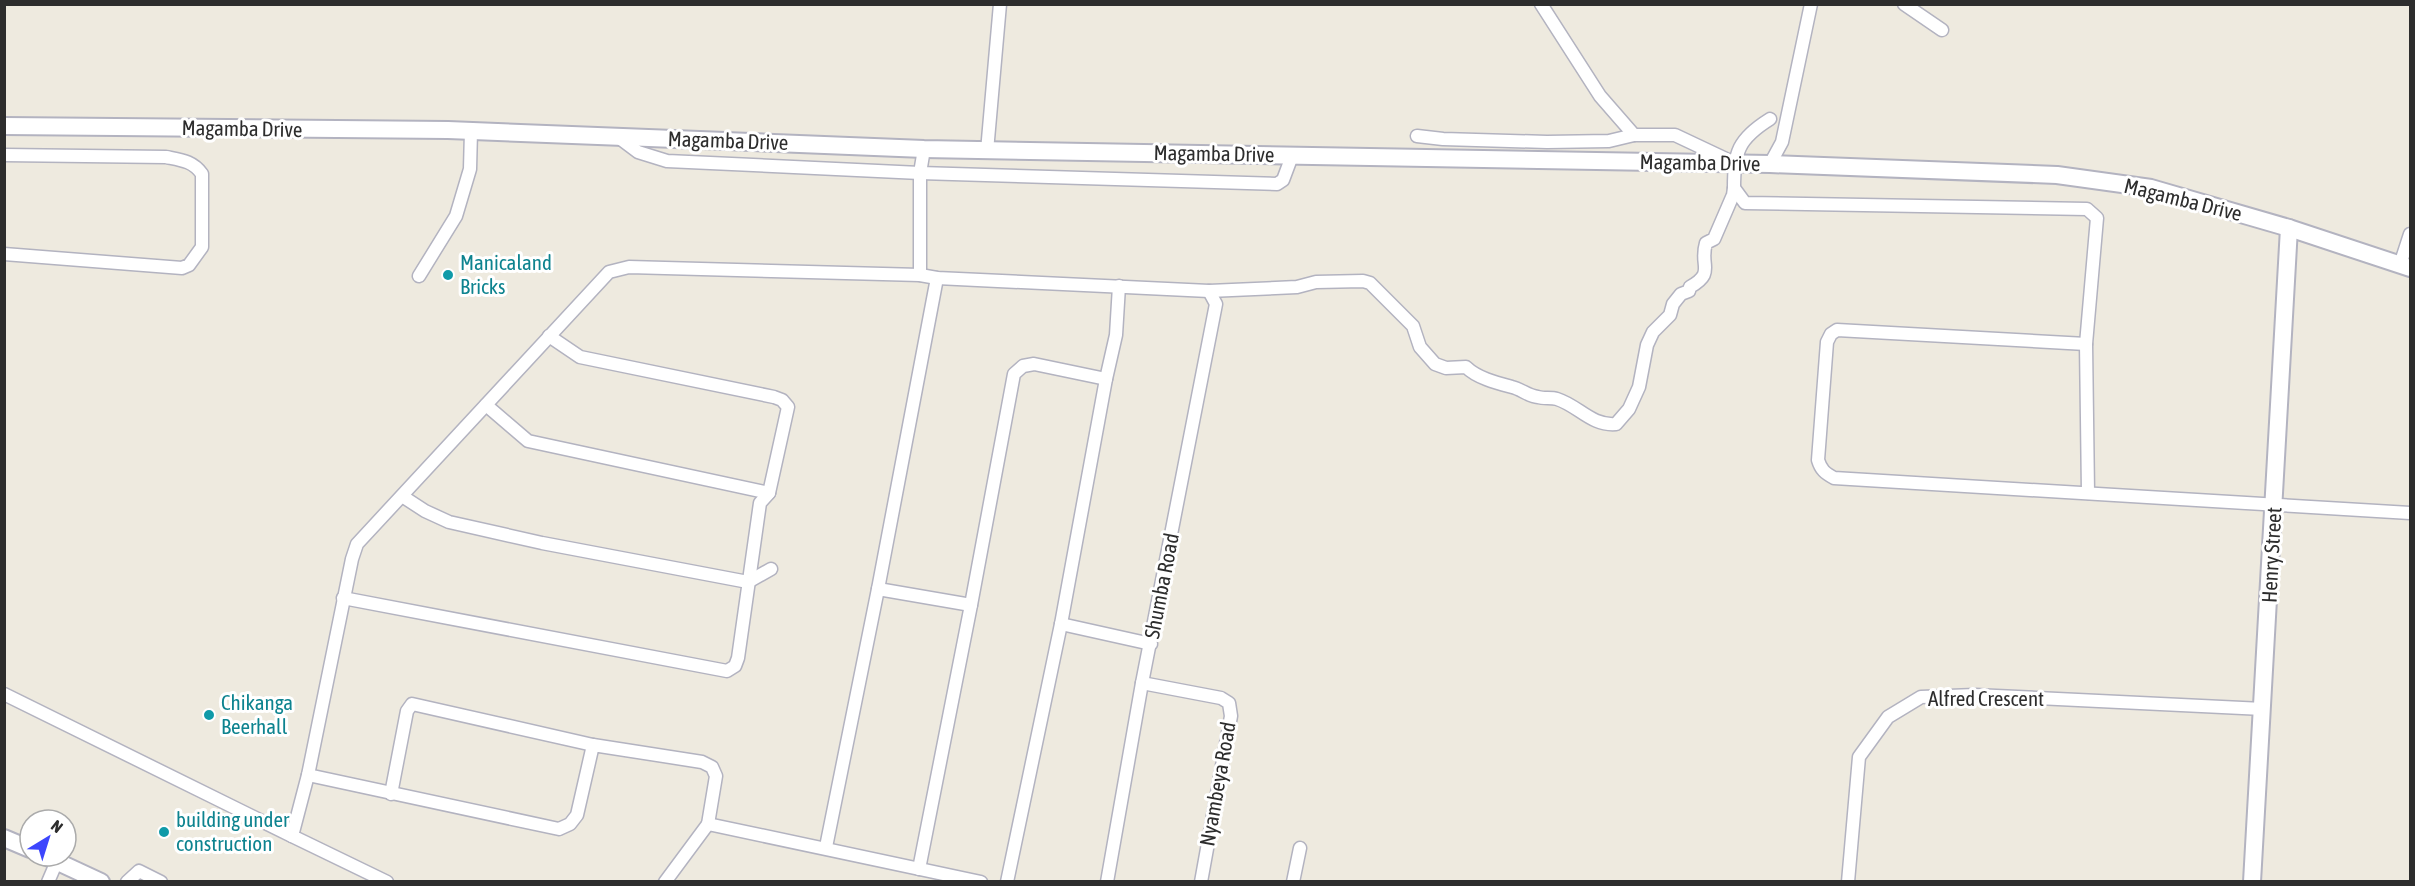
<svg xmlns="http://www.w3.org/2000/svg" width="2415" height="886" font-family="'Asap Condensed',sans-serif">
	<style>
		.lines { fill: none; stroke-linecap: round; stroke-linejoin: round }
		.street-casing { stroke: #b3b3c0; stroke-width: 15 }
		.secondary-casing { stroke: #b3b3c0; stroke-width: 20 }
		.street { stroke: #fff; stroke-width: 12 }
		.secondary { stroke: #fff; stroke-width: 16 }
		.culture-dot { fill: #0f9aa8; stroke: #fff; stroke-width: 2 }
		.labels { text-anchor: middle; stroke-width: 6; stroke-linejoin: round; paint-order: stroke }
		.street-label { font-size: 21px; fill: #2d2d2d; stroke: #fff }
		.culture-label { font-size: 21px; fill: #0d838f; stroke: #fff; text-anchor: start }
	</style>
	<rect width="100%" height="100%" fill="#eeeadf"/>
	<g class="lines">
		<!-- street casing -->
		<g class="street-casing">
			<g id="street">
				<polyline points="1541,4 1600,96 1634,135 1675,135 1728,160"/>
				<polyline points="1904,4 1942,30"/>
				<path d="M1770,119C1738,139 1734,152 1734,188L1745,203L2087,209L2097,218L2086,344L2088,493"/>
				<polyline points="1417,136 1443,139 1547,142 1609,141 1634,135"/>
				<polyline points="618,137 638,152 667,161 920,173 1277,184 1283,180 1292,156"/>
				<polyline points="987,151 1000,4"/>
				<path d="M4,155L166,157C181,160 193,161 202,174V247L189,265L182,268L4,254"/>
				<polyline points="1770,164 1782,142 1811,4"/>
				<polyline points="2400,265 2410,234"/>
				<polyline points="920,275 920,173 924,149"/>
				<polyline points="419,276 456,216 470,169 471,131"/>
				<path d="M2086,344L1837,330L1831,334L1827,342L1818,460C1821,470 1825,473 1834,478L2410,513"/>
				<polyline points="486,405 528,441 769,493"/>
				<polyline points="402,496 425,511 449,522 542,543 748,582 771,569"/>
				<polyline points="878,589 971,605"/>
				<polyline points="343,598 727,671 735,666 738,658 760,503 769,493 788,407 782,400 774,397 580,357 549,336"/>
				<polyline points="1061,624 1151,644"/>
				<polyline points="1142,683 1221,698 1229,703 1231,716 1201,882"/>
				<polyline points="4,694 292,836"/>
				<polyline points="308,775 559,829 570,824 577,815 593,745 702,762 712,767 716,776 708,824"/>
				<polyline points="391,794 407,711 412,704 593,745"/>
				<polyline points="826,847 878,589 937,278"/>
				<polyline points="919,869 971,605 1014,374 1023,366 1034,364 1106,379"/>
				<polyline points="48,882 57,861"/>
				<polyline points="127,882 139,871 161,882"/>
				<path d="M387,882L292,836L308,775L352,559L357,544L609,272L629,267L920,275L937,278L1209,291L1297,287L1316,282L1363,281L1370,283L1413,326L1420,347L1435,364L1446,368L1466,367C1477,378 1497,383 1512,387C1521,389 1528,396 1538,397C1544,399 1551,397 1557,399C1579,406 1591,426 1616,424L1629,409L1639,387L1647,345L1653,332L1670,315L1673,304L1681,294L1689,291L1690,287C1716,272 1699,266 1706,243L1714,239L1733,195L1734,188"/>
				<polyline points="665,882 708,824 981,882"/>
				<polyline points="1007,882 1061,624 1106,379 1116,335 1119,286"/>
				<polyline points="1107,882 1142,683 1216,304 1209,291"/>
				<polyline points="1293,882 1300,848"/>
				<polyline points="1848,882 1859,757 1888,717 1921,697 1975,695 2263,709"/>
			</g>
		</g>
		<!-- secondary casing -->
		<g class="secondary-casing">
			<g id="secondary">
				<polyline points="4,126 448,130 924,149 1770,164 2057,175 2151,188 2289,228 2410,268"/>
				<polyline points="4,838 30,849"/>
				<polyline points="45,856 101,882"/>
				<polyline points="2252,882 2289,228"/>
			</g>
		</g>
		<!-- street -->
		<use href="#street" class="street"/>
		<!-- secondary -->
		<use href="#secondary" class="secondary"/>
	</g>
	<!-- markers -->
	<g class="culture-dot">
		<circle cx="448" cy="275" r="6"/>
		<circle cx="209" cy="715" r="6"/>
		<circle cx="164" cy="832" r="6"/>
	</g>
	<g class="labels">
		<!-- street labels -->
		<g class="street-label">
			<text transform="translate(242 129) rotate(1)" y="7">Magamba Drive</text>
			<text transform="translate(728 141) rotate(2)" y="7">Magamba Drive</text>
			<text transform="translate(1214 154) rotate(1)" y="7">Magamba Drive</text>
			<text transform="translate(1700 163) rotate(1)" y="7">Magamba Drive</text>
			<text transform="translate(2183 200) rotate(14)" y="7">Magamba Drive</text>
			<text transform="translate(2272 555) rotate(-87)" y="7">Henry Street</text>
			<text transform="translate(1162 586) rotate(-79)" y="7">Shumba Road</text>
			<text x="1986" y="706">Alfred Crescent</text>
			<text transform="translate(1218 784) rotate(-80)" y="7">Nyambeya Road</text>
		</g>
		<!-- culture labels -->
		<g class="culture-label">
			<text x="460" y="270">Manicaland<tspan x="460" dy="24">Bricks</tspan></text>
			<text x="221" y="710">Chikanga<tspan x="221" dy="24">Beerhall</tspan></text>
			<text x="176" y="827">building under<tspan x="176" dy="24">construction</tspan></text>
		</g>
	</g>
	<!-- border -->
	<rect width="2415" height="886" fill="none" stroke="#2d2d2d" stroke-width="12"/>
	<!-- north arrow -->
	<g transform="translate(48 838) rotate(38)"><circle r="28" fill="#ffffff" stroke="#ababab" stroke-width="1.5"/>
	<path d="M0-4.5L10 22L0 15L-10 22Z" fill="#3d46fd"/>
	<text y="-9" font-size="16" font-weight="bold" text-anchor="middle" fill="#2d2d2d">N</text>
	</g>
</svg>
